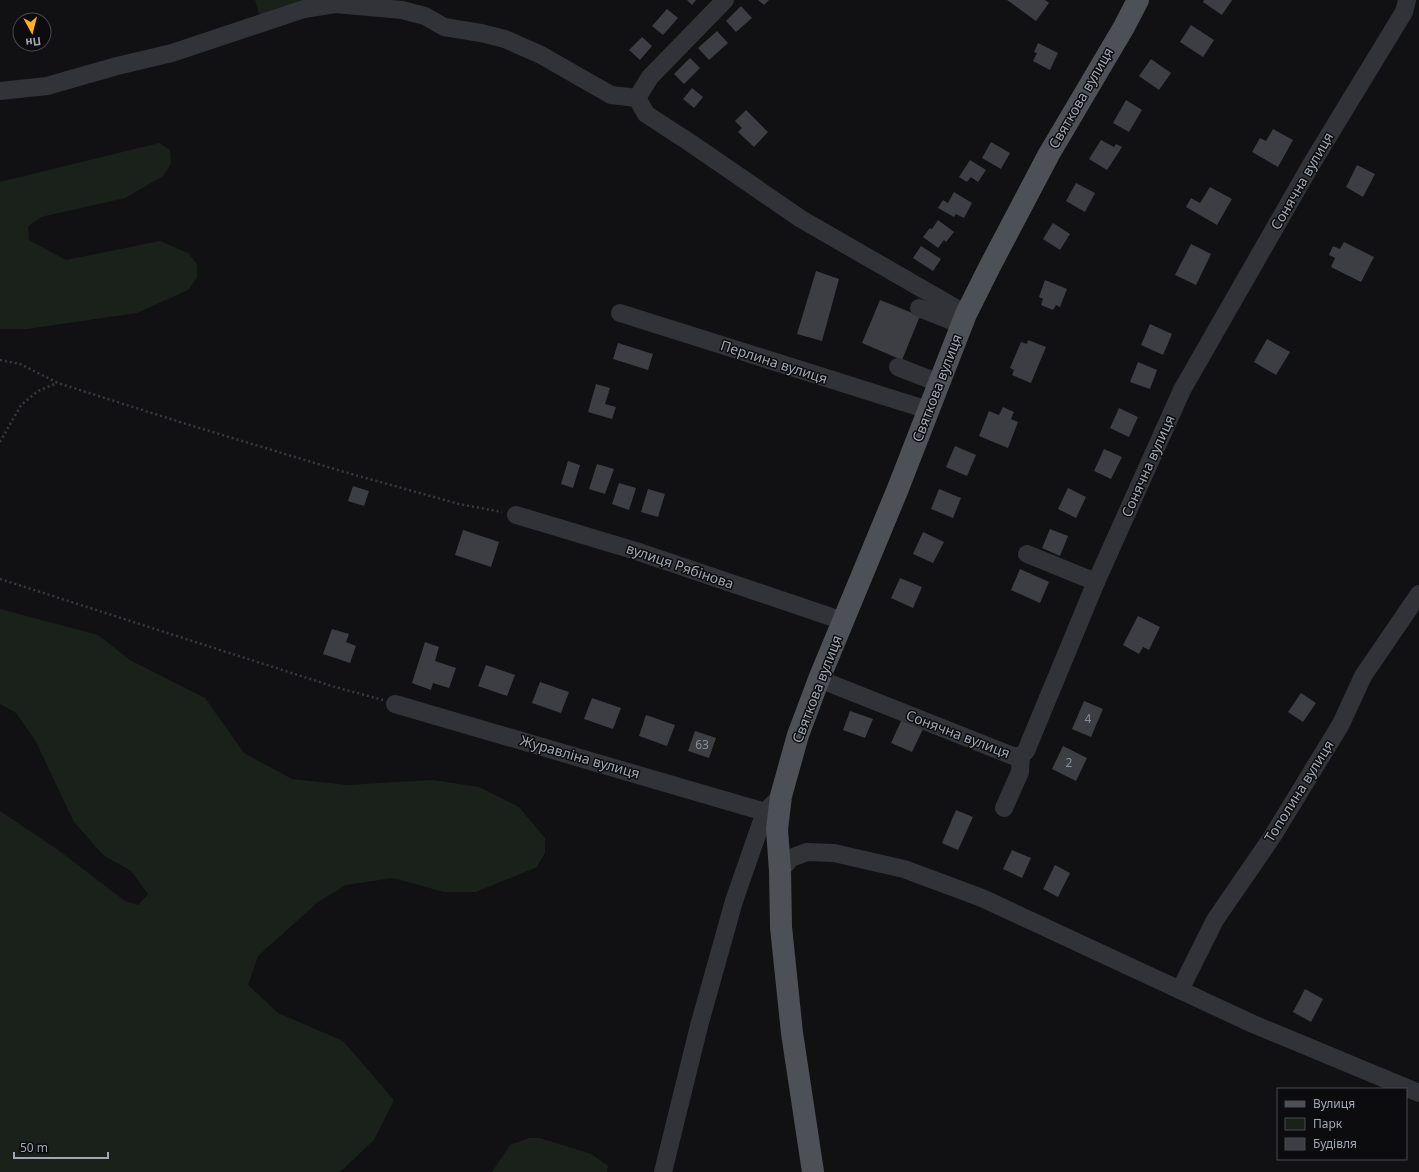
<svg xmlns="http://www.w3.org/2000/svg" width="1419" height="1172" font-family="'Noto Sans',sans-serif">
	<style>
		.green { fill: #19211a }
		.building { fill: #3d3e43 }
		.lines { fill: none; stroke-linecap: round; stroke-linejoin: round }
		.path { stroke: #383a3f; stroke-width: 2.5; stroke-dasharray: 2 3; stroke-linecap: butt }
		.minor { stroke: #323338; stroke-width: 18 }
		.major { stroke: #4e5057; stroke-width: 22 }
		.labels { text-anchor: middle; stroke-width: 3; stroke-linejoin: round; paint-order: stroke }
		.number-label { font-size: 12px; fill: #888d98 }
		.street-label { font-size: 14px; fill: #a1a7b4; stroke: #0c0c0e }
	</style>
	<rect width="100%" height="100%" fill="#111113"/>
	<!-- green -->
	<g class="green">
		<polygon points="255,0 308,0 262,24"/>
		<polygon points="159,143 170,150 171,164 163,176 125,198 41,217 28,226 29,240 66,260 160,241 188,253 197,264 197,278 188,290 137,313 27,329 0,329 0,182"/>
		<polygon points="0,609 98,635 130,660 205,698 244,753 292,779 347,785 433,780 479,787 519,807 545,838 545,853 537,867 476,892 444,892 393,878 346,885 318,902 258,956 248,985 278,1013 343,1041 394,1100 374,1140 340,1172 0,1172 0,811 58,850 125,901 138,905 148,894 131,871 103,855 74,822 35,740 16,713 0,704"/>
		<polygon points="529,1138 540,1138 591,1154 608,1166 607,1172 492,1172 510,1145"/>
	</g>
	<!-- building -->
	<g class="building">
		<polygon points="687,0 696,0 692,5"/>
		<polygon points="758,0 769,0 764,5"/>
		<polygon points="1007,0 1045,0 1049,3 1036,21"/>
		<polygon points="1204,0 1232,0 1222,15 1203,2"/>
		<polygon points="741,6 752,18 736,32 726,21"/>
		<polygon points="667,9 678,18 663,35 652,26"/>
		<polygon points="1191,25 1214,40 1203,57 1180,42"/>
		<polygon points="717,31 728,43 709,60 698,48"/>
		<polygon points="642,37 652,46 640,60 629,50"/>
		<polygon points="1038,43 1058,53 1050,70 1033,61 1037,53 1034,52"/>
		<polygon points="690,58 700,68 684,84 674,74"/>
		<polygon points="1151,59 1171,73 1159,90 1139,76"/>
		<polygon points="692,88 703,97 694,108 683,99"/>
		<polygon points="1126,100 1142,110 1129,132 1113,123"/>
		<polygon points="746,110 768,132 754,147 738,132 742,128 735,121"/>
		<polygon points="1273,129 1293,140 1278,167 1252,152 1260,138 1266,141"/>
		<polygon points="1101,140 1114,147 1116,144 1122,147 1107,170 1089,159"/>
		<polygon points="991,142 1010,153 1001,169 982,158"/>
		<polygon points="970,160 986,170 978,182 971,177 967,182 959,177"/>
		<polygon points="1357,165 1375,174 1363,197 1346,187"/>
		<polygon points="1076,183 1095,193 1085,212 1066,201"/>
		<polygon points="1210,187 1232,199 1217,225 1186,207 1191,198 1200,203"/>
		<polygon points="954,192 972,203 964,218 956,214 954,217 938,208 943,200 948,203"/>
		<polygon points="938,220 954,232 946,242 944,240 938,248 923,237 930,228 932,229"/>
		<polygon points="1053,223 1070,234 1060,250 1043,239"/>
		<polygon points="1344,242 1374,257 1361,282 1331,267 1335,258 1329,255 1333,246 1340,249"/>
		<polygon points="1191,244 1211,254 1196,285 1175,275"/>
		<polygon points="921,246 941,259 933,271 913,258"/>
		<polygon points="816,271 839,279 822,341 797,334"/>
		<polygon points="1045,280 1067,289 1060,307 1056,305 1053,310 1041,305 1043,299 1039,297"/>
		<polygon points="880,300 920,316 902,360 862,343"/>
		<polygon points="1150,324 1172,334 1163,355 1141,345"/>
		<polygon points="1267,339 1290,352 1276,375 1254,362"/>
		<polygon points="1028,340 1046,347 1031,383 1012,375 1014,370 1010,368 1021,342 1027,344"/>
		<polygon points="618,343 653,354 648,370 613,359"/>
		<polygon points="1138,362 1157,370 1150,389 1130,382"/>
		<polygon points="596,384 610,388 605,404 616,407 612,419 588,412"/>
		<polygon points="1003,407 1014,412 1011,419 1018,422 1008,448 979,436 989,411 999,415"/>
		<polygon points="1119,408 1138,417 1129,437 1110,428"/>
		<polygon points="955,446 976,455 967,476 946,467"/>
		<polygon points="1104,449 1122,457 1111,479 1094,471"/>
		<polygon points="568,461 580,465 573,488 561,484"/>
		<polygon points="597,464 614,469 605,494 589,489"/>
		<polygon points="619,483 636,488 629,510 612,504"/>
		<polygon points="353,486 369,491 364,506 348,501"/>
		<polygon points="1068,488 1086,497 1076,518 1058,509"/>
		<polygon points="648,489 665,494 658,517 641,512"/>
		<polygon points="939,489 961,498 953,518 931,509"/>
		<polygon points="1050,529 1068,536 1060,556 1042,548"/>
		<polygon points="463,530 499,542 491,567 455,555"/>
		<polygon points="923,532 944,542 933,563 913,554"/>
		<polygon points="1020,569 1049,582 1040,603 1011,590"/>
		<polygon points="900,578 922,587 913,608 891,598"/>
		<polygon points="1138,616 1160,627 1149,650 1143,647 1139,654 1123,645"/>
		<polygon points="332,629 349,634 346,642 356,646 350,663 323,654"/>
		<polygon points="425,642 439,647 435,661 456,668 449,688 433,683 431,690 412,683"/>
		<polygon points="486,665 515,675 507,696 478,686"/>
		<polygon points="540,682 569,692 561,713 532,703"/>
		<polygon points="1301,693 1316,703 1303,722 1288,712"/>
		<polygon points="592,698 621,708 613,729 584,719"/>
		<polygon points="1084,701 1103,709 1091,737 1072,729"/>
		<polygon points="850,711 873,719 865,738 843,730"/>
		<polygon points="646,715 675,725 667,746 639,736"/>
		<polygon points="902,719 923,729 912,752 891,743"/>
		<polygon points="695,731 716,738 709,758 688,751"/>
		<polygon points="1063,746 1087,758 1076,781 1052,769"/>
		<polygon points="956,810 973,817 958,850 942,843"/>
		<polygon points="1012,850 1031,858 1022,878 1003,869"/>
		<polygon points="1055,865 1070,873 1058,897 1043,889"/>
		<polygon points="1305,989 1323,999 1311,1022 1293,1012"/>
	</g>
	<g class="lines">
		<!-- path -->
		<g class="path">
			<polyline points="0,360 20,364 58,383 183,423 341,471 459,504 502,512"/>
			<polyline points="0,442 21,405 38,391 57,383"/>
			<polyline points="0,579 335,687 383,700"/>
		</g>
		<!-- minor -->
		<g class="minor">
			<polyline points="0,91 47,86 117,66 172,53 304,9 335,4 402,10 425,16 444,27 481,33 505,39 541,55 611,95 637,98"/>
			<polyline points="637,98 646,114 692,144 801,219 966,314"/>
			<polyline points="637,98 650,77 725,0"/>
			<polyline points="919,308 962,325"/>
			<polyline points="620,313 928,410"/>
			<polyline points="898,367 939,383"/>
			<polyline points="516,515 636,551 843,621"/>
			<polyline points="1027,554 1096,582"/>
			<polyline points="819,679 1013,756 1021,756 1026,751 1096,582 1182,390 1312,163 1404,12 1407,0"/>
			<polyline points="395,704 765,812"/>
			<polyline points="1004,808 1020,772 1021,756"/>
			<polyline points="780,871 791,858 807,852 834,853 904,869 982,898 1253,1024 1419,1093"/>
			<polyline points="1180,990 1215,920 1272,837 1341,724 1363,676 1419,594"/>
			<polyline points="663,1172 699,1026 734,901 765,812 781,796"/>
		</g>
		<!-- major -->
		<polyline class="major" points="813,1172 792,1033 781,927 780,871 777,829 781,796 798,735 819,679 897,491 966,314 990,266 1049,154 1124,27 1138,0"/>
	</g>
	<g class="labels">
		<!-- number labels -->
		<g class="number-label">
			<text x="1088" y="723">4</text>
			<text x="702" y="749">63</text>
			<text x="1069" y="767">2</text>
		</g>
		<!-- street labels -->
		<g class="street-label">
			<text transform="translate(1081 98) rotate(-60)" y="5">Святкова вулиця</text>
			<text transform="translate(1302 181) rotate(-60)" y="5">Сонячна вулиця</text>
			<text transform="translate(774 362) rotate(18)" y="5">Перлина вулиця</text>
			<text transform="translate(937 388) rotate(-69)" y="5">Святкова вулиця</text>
			<text transform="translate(1148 466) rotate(-66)" y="5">Сонячна вулиця</text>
			<text transform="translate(680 566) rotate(19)" y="5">вулиця Рябінова</text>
			<text transform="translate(817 689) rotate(-69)" y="5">Святкова вулиця</text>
			<text transform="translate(958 734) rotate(21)" y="5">Сонячна вулиця</text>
			<text transform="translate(580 757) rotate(16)" y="5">Журавліна вулиця</text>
			<text transform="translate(1299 791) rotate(-58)" y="5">Тополина вулиця</text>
		</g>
	</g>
	<!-- legend -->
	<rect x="1277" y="1088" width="130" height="72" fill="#0c0c0e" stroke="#484a50"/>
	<rect x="1285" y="1101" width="20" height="6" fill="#4e5057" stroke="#484a50"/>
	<text x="1313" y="1108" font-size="12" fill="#a1a7b4">Вулиця</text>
	<rect x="1285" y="1118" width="20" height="12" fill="#19211a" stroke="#484a50"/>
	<text x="1313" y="1128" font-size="12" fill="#a1a7b4">Парк</text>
	<rect x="1285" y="1138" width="20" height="12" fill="#3d3e43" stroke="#484a50"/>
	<text x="1313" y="1148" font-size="12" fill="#a1a7b4">Будівля</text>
	<!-- north arrow -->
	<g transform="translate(32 32) rotate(173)"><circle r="19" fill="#0c0c0e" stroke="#484a50"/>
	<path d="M0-3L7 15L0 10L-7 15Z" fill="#fdb11e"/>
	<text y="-6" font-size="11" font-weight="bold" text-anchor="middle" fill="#a1a7b4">Пн</text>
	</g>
	<!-- scale -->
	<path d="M14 1152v6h94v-6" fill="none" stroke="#a1a7b4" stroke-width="2"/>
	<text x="20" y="1152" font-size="12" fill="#a1a7b4" stroke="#0c0c0e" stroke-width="3" paint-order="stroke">50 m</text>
</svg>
